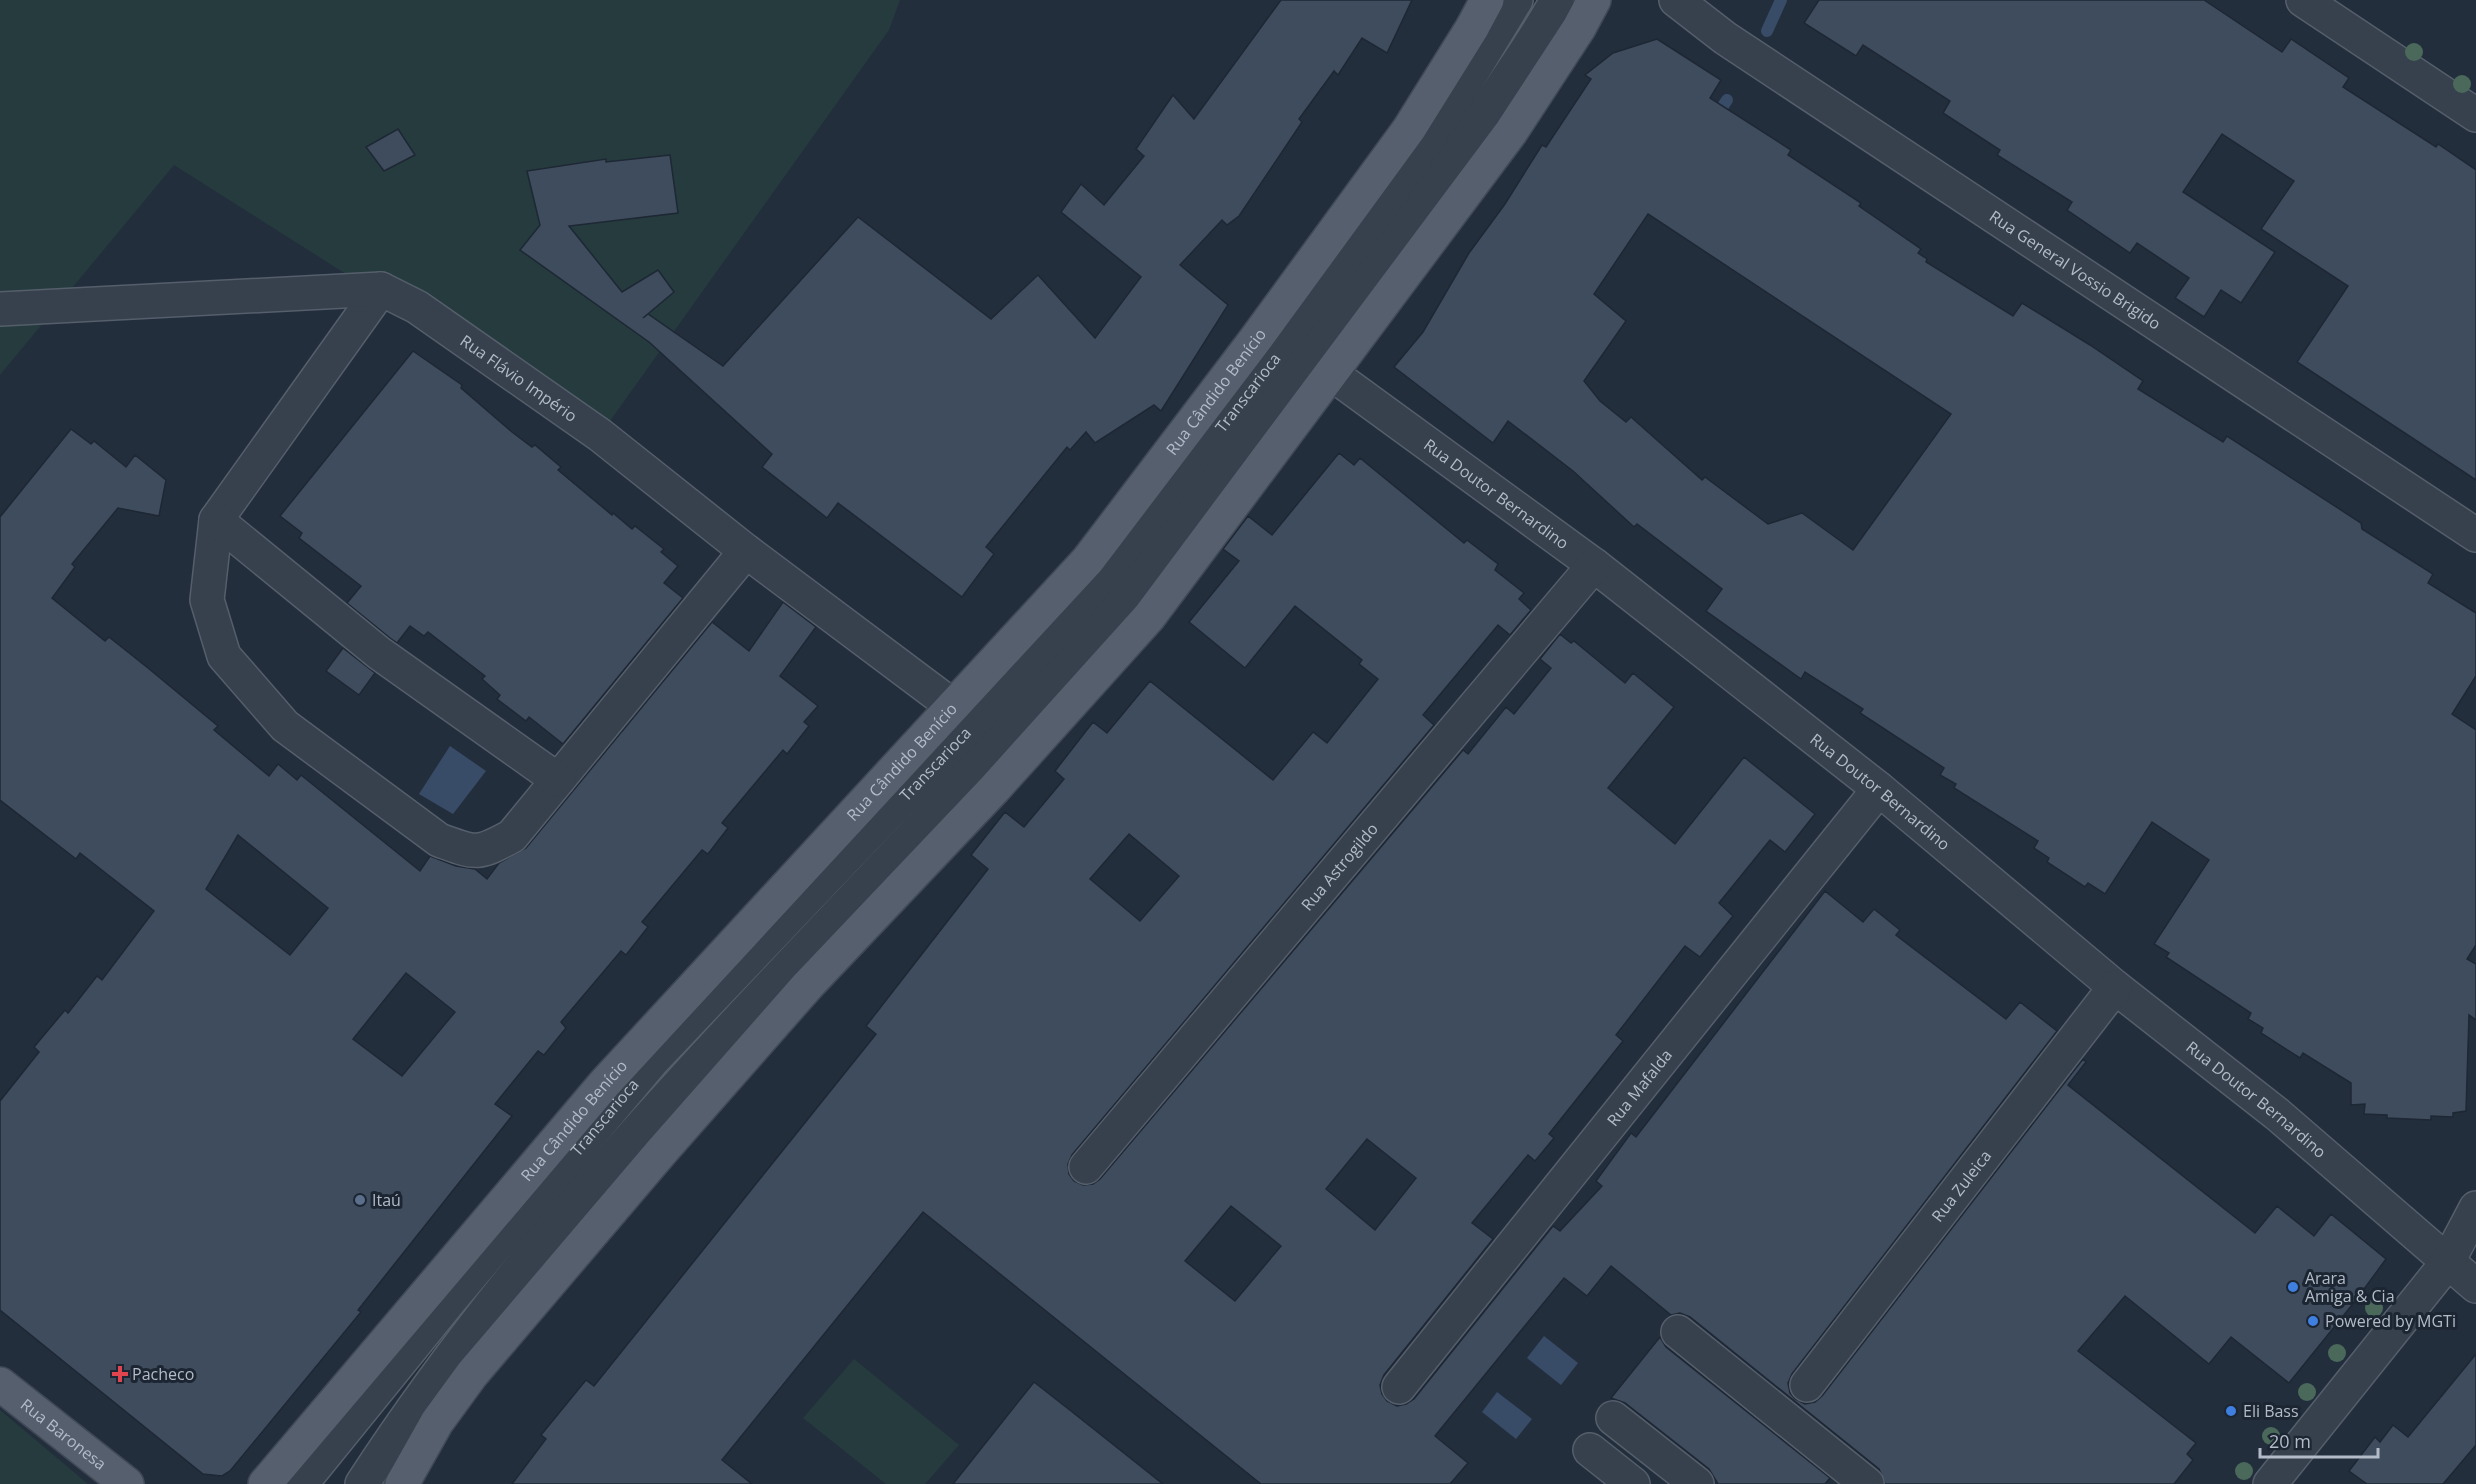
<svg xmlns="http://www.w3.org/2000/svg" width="2476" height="1484" font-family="'Open Sans',sans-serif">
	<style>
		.green { fill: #253b3e }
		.water { fill: #384b67 }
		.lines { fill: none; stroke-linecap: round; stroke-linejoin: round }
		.stream { stroke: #384b67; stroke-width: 12 }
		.building { fill: #3f4c5d; stroke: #1e2734; stroke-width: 1.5; fill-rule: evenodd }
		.minor-casing { stroke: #555e6b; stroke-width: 36 }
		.major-casing { stroke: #404956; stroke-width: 36 }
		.minor { stroke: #37404d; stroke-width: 33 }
		.major { stroke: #555f6d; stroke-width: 33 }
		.tree { fill: #4a695b }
		.service-dot { fill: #5c6f8a; stroke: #1c2532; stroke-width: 2 }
		.shop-dot { fill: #3f7fe0; stroke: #1c2532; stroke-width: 2 }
		.health-dot { fill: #e0444e; stroke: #1c2532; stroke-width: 2 }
		.labels { text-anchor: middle; stroke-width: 6; stroke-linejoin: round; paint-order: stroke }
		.street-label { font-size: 16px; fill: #b3bbc9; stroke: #1c2532 }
		.poi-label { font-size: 16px; fill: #b3bbc9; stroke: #1c2532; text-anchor: start }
	</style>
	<rect width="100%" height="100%" fill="#232e3d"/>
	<!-- green -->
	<g class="green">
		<polygon points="0,0 900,0 889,30 600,435 174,165 0,375"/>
		<polygon points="854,1359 959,1445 925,1484 886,1484 803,1418"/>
		<polygon points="0,1410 88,1484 0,1484"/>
	</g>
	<!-- water -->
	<g class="water">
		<polygon points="450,746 486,771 453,814 419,794"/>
		<polygon points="1544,1336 1578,1363 1561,1385 1527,1358"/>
		<polygon points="1497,1392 1532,1419 1516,1439 1482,1412"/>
	</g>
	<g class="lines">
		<!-- stream -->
		<g class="stream">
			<polyline points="1767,31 1781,0"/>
			<polyline points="1715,118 1727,100"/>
		</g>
	</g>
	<!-- building -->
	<g class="building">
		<polygon points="1281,0 1412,0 1387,53 1362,38 1338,75 1334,71 1299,119 1302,122 1239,216 1227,225 1222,220 1180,265 1228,305 1161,411 1154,405 1095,443 1086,432 1070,450 1067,447 986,547 994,554 962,597 838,503 827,518 762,467 772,454 649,342 520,250 540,225 527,171 606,159 606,162 670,155 678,213 569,226 622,292 658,270 674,292 643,318 648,314 723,366 858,217 991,319 1038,275 1095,338 1141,277 1061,212 1081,184 1104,205 1144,156 1136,149 1173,95 1194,119"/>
		<polygon points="1819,0 2204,0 2282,52 2291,39 2349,78 2343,87 2436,147 2438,144 2476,170 2476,480 2297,362 2348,286 2261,229 2294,181 2222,134 2183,192 2275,252 2241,303 2221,290 2204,317 2175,298 2189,278 2137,243 2130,253 2067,210 2072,202 1997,155 2000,150 1943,113 1950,101 1863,45 1856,56 1804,23"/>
		<path d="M1657,39L1721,80L1710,98L1791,150L1788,155L1861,203L1859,206L1921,249L1918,253L1927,259L1926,262L2013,316L2022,303L2090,345L2143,381L2138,389L2223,442L2227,436L2361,523L2362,529L2433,574L2428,583L2476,613V676L2452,714L2476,730V945L2467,959L2476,964V1020L2469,1015L2466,1111L2453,1113V1117L2431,1116V1120L2387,1118V1115L2364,1114L2365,1104L2351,1105V1083L2303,1053L2300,1058L2261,1033L2263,1028L2248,1019L2251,1013L2166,957L2169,953L2154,944L2209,860L2152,822L2105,894L2088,883L2085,887L2047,862L2049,858L2034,848L2038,841L1954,788L1956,784L1940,775L1944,768L1860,713L1863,709L1805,672L1801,679L1706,611L1722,589L1637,524L1634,527L1573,471L1508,421L1493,443L1394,367L1423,332L1469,253L1505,204L1542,145L1546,147L1591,79L1585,75L1613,53ZM1648,214L1951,414L1853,550L1802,513L1768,524L1705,477L1702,480L1631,417L1626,422L1600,401L1584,381L1626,321L1594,294Z"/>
		<polygon points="398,129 415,155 384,171 366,147"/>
		<polygon points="413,351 462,385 461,388 512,432 532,447 535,445 561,467 558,470 612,515 613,513 632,529 635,526 664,549 661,552 678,566 664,583 683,598 563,744 529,717 526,721 497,699 500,695 482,679 485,676 428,632 424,636 410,626 397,643 390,638 347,603 361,586 299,538 302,533 280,516"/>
		<path d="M71,429L91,444L94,441L126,467L135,455L166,480L159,516L118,508L72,564L75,567L52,598L105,641L109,637L148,668L218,726L214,730L269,776L278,764L297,780L301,775L420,871L430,856L456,866L475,869L487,879L499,863L526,848L712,622L749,651L783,602L816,627L780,676L818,706L804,722L809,726L787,754L783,750L722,823L728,828L708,854L702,850L642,922L648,927L626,955L621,951L561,1022L566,1028L544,1055L538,1051L495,1104L512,1116L358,1310L361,1312L230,1471L222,1476L203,1474L0,1310V1101L39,1052L34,1047L65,1010L68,1013L97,976L102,980L154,911L80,853L76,859L0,800V517ZM238,835L328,908L290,955L206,889ZM406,973L455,1012L402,1076L353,1039Z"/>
		<path d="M1339,453L1354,465L1360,458L1464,543L1467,540L1498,564L1495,570L1524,593L1519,599L1531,610L1510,635L1498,625L1423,715L1434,725L1072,1155L1068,1164L1069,1174L1074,1181L1083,1185L1093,1184L1100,1179L1463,750L1468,754L1506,707L1514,714L1551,668L1540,659L1560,634L1571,643L1574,641L1625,683L1633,673L1674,707L1608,788L1675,844L1744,757L1815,814L1785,852L1770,840L1719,903L1733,916L1700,957L1685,946L1616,1035L1623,1041L1549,1134L1554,1138L1535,1161L1528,1155L1472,1223L1493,1239L1384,1375L1380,1385L1382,1394L1387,1401L1397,1406L1406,1404L1414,1399L1553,1226L1560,1231L1602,1186L1596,1181L1631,1133L1636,1137L1825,891L1863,922L1874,909L1900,930L1896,935L2006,1019L2020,1002L2057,1031L1792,1374L1788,1383L1790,1393L1795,1399L1805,1404L1815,1402L1822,1396L2083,1059L2086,1062L2068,1085L2255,1233L2277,1206L2314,1236L2331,1214L2386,1259L2356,1300L2289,1383L2231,1337L2209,1364L2125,1296L2078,1351L2196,1443L2187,1454L2193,1460L2174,1484H1885L1879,1469L1690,1317L1680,1313L1671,1315L1611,1266L1587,1296L1564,1278L1435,1436L1468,1463L1450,1484H1261L923,1212L722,1460L752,1484H512L546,1439L541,1435L586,1380L594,1386L876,1034L866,1026L988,869L971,855L1005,812L1024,827L1064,779L1055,771L1093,722L1107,733L1150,681L1273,780L1313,732L1327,743L1378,679L1359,664L1362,660L1295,606L1245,668L1189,622L1239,561L1223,549L1248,516L1272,535ZM1129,834L1179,876L1140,921L1090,879ZM1367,1139L1416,1178L1375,1230L1326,1189ZM1231,1206L1281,1246L1235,1301L1185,1261Z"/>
		<polygon points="343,648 375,673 359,695 326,671"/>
		<polygon points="1660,1337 1666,1347 1830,1478 1825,1484 1718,1484 1709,1469 1625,1403 1611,1398"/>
		<polygon points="2476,1354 2476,1445 2443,1484 2367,1484 2349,1471 2375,1437 2380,1442 2393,1425 2408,1437"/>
		<polygon points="1034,1382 1071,1411 1163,1484 953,1484"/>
	</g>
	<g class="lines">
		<!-- minor casing -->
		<g class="minor-casing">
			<g id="minor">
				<path id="s1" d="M1676,0L1725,38L2476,535"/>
				<polyline points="2303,0 2476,115"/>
				<path d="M381,289L216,520L207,600L224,656L285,726L439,840C475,853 476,856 512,836L746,551"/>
				<path id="s2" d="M0,309L381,289L417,307L600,435L746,551L954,707"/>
				<path id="s3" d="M1307,360L1332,374L1594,565L1879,789L2115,987L2277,1114L2476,1286"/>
				<polyline points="216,520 379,653 558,780"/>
				<path id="s4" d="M1086,1167L1594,565"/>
				<polyline points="1678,1332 1867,1484"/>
				<path id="s5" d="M1807,1385L2115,987"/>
				<path id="s6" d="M1399,1387L1879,789"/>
				<polyline points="1613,1418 1697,1484"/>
				<polyline points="1590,1450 1633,1484"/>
				<path id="s7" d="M301,1484L451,1299L653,1060L1040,654L1116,563L1320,299L1434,135L1516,0"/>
				<path d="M362,1484C561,1177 835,930 1076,658C1161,562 1233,456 1312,355C1375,275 1434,191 1490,105C1512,71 1537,37 1557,0"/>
				<polyline points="2270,1484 2447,1263 2476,1208"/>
			</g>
		</g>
		<!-- major casing -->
		<g class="major-casing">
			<g id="major">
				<path id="s8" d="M0,1384L127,1484"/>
				<path id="s9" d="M265,1484L605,1083L1088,560L1255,340L1409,129L1472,28L1487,0"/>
				<polyline points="402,1484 437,1422 472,1374 661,1152 808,985 995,788 1149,617 1511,132 1579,28 1594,0"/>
			</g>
		</g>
		<!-- minor -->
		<use href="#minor" class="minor"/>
		<!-- major -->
		<use href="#major" class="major"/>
	</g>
	<!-- trees -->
	<g class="tree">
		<circle cx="2414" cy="52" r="9"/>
		<circle cx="2462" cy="84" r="9"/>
		<circle cx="2374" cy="1308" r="9"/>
		<circle cx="2337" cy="1353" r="9"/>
		<circle cx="2307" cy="1392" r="9"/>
		<circle cx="2271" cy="1436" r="9"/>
		<circle cx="2244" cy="1471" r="9"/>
	</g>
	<!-- markers -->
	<circle class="service-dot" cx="360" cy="1200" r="6"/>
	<g class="shop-dot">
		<circle cx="2293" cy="1287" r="6"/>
		<circle cx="2313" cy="1321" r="6"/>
		<circle cx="2231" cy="1411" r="6"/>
	</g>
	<path class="health-dot" d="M117 1365h6v6h6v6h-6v6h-6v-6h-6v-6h6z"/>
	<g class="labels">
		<!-- street labels -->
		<g class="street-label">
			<text dy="6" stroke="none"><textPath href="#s1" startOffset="482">Rua General Vossio Brigido</textPath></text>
			<text dy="6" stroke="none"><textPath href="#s2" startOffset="546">Rua Flávio Império</textPath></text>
			<text dy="6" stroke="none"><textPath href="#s9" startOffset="1449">Rua Cândido Benício</textPath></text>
			<text dy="6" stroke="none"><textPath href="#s7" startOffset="1446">Transcarioca</textPath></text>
			<text dy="6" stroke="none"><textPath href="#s3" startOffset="232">Rua Doutor Bernardino</textPath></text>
			<text dy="6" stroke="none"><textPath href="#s9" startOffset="963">Rua Cândido Benício</textPath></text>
			<text dy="6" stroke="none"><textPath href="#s7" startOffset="960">Transcarioca</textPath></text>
			<text dy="6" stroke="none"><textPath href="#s3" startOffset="718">Rua Doutor Bernardino</textPath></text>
			<text dy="6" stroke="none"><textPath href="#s4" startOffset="393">Rua Astrogildo</textPath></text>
			<text dy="6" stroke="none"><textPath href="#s6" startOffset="384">Rua Mafalda</textPath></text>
			<text dy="6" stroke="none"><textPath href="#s3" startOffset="1204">Rua Doutor Bernardino</textPath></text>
			<text dy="6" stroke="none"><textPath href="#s7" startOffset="476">Transcarioca</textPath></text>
			<text dy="6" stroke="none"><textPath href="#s9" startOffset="477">Rua Cândido Benício</textPath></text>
			<text dy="6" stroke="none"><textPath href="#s5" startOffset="252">Rua Zuleica</textPath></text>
			<text dy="6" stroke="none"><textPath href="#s8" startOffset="81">Rua Baronesa</textPath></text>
		</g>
		<!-- poi labels -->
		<g class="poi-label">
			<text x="372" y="1206">Itaú</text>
			<text x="2305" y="1284">Arara<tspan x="2305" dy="18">Amiga &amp; Cia</tspan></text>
			<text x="2325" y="1327">Powered by MGTi</text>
			<text x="132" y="1380">Pacheco</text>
			<text x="2243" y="1417">Eli Bass</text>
		</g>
	</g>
	<!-- scale -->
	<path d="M2260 1448v9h118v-9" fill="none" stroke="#b3bbc9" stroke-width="3"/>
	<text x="2269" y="1448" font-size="18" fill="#b3bbc9" stroke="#1c2532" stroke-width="4.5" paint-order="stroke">20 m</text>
</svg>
